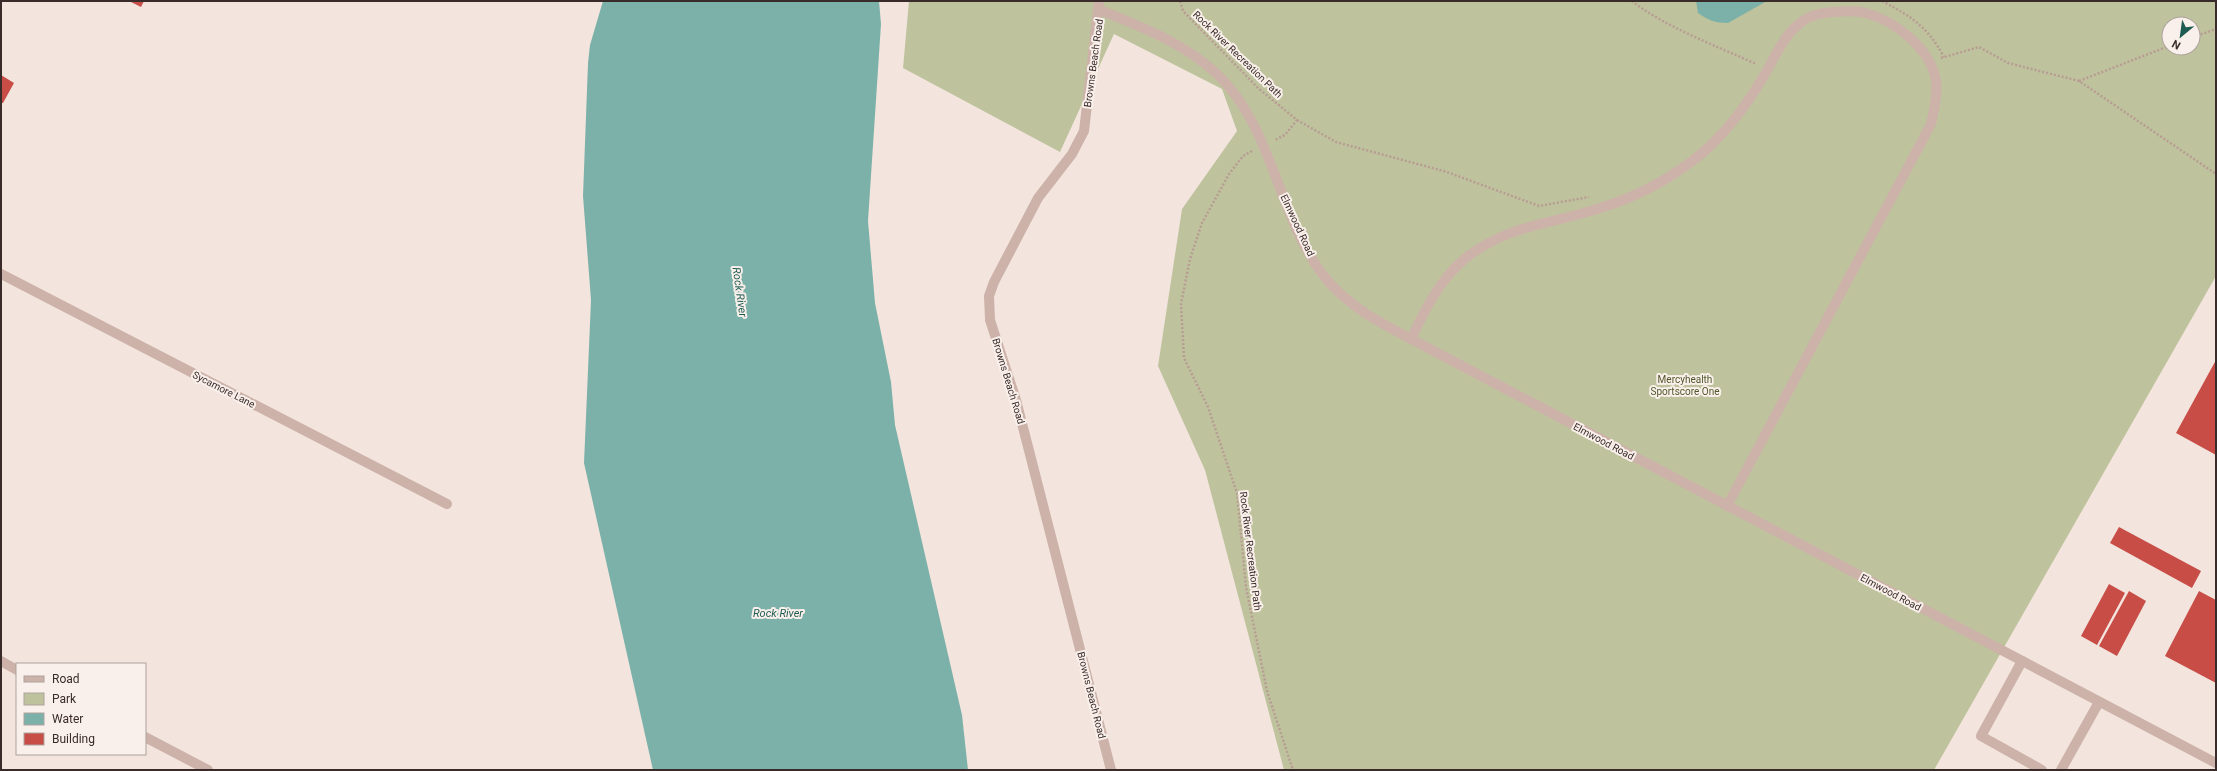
<svg xmlns="http://www.w3.org/2000/svg" width="2217" height="771" font-family="Roboto,sans-serif">
	<style>
		.green { fill: #bec39d; fill-rule: evenodd }
		.water { fill: #7cb1a9 }
		.building { fill: #c84d47 }
		.lines { fill: none; stroke-linecap: round; stroke-linejoin: round }
		.path { stroke: #b89c93; stroke-width: 2.5; stroke-dasharray: 2 2; stroke-linecap: butt }
		.minor { stroke: #ccb2a9; stroke-width: 10 }
		.labels { text-anchor: middle; stroke-width: 4; stroke-linejoin: round; paint-order: stroke }
		.street-label { font-size: 10px; fill: #392b29; stroke: #faf0eb }
		.park-label { font-size: 10px; fill: #50582c; stroke: #faf0eb }
		.water-label { font-size: 11px; font-style: italic; fill: #1e5b53; stroke: #faf0eb }
	</style>
	<rect width="100%" height="100%" fill="#f3e5de"/>
	<!-- green -->
	<path class="green" d="M909,1H2216V276L1934,770H1284L1205,470L1158,366L1182,209L1237,131L1222,89L1114,34L1060,152L903,68ZM2169,24H2193V48H2169Z"/>
	<!-- water -->
	<g class="water">
		<polygon points="603,1 879,1 881,24 868,221 875,303 891,382 895,425 962,715 968,770 653,770 584,463 591,300 583,196 588,63 590,45"/>
		<path d="M1696,1H1767L1728,23C1715,23 1708,20 1698,13Z"/>
	</g>
	<!-- building -->
	<g class="building">
		<polygon points="129,1 144,1 141,7"/>
		<polygon points="1,75 14,83 3,103 1,103"/>
		<polygon points="2216,360 2216,455 2176,433"/>
		<polygon points="2119,527 2201,571 2192,588 2110,543"/>
		<polygon points="2109,584 2125,593 2097,645 2081,636"/>
		<polygon points="2129,591 2146,601 2117,656 2099,646"/>
		<polygon points="2199,591 2216,600 2216,683 2165,656"/>
	</g>
	<g class="lines">
		<!-- path -->
		<g class="path">
			<polyline points="1180,1 1183,11 1258,88 1297,120 1285,135 1275,140"/>
			<path d="M1632,1C1663,26 1719,47 1756,64"/>
			<path d="M1882,1C1912,17 1927,26 1944,57"/>
			<polyline points="2193,37 2216,29"/>
			<polyline points="1941,58 1979,47 2008,63 2079,81 2216,174"/>
			<polyline points="2079,81 2169,46"/>
			<polyline points="1297,120 1336,142 1447,172 1539,206 1589,197"/>
			<polyline points="1252,151 1243,156 1229,174 1202,223 1190,259 1181,304 1184,358 1208,407 1237,493 1246,587 1267,691 1293,770"/>
		</g>
		<!-- minor -->
		<g class="minor">
			<polyline points="1099,1 1084,131 1072,154 1038,198 994,282 989,296 990,320 1016,400 1111,770"/>
			<path d="M1100,10C1141,27 1185,43 1218,75C1273,128 1278,216 1323,275C1346,305 1379,322 1411,339L2216,763"/>
			<polyline points="1,274 447,504"/>
			<path d="M1411,339C1425,310 1440,278 1467,257C1506,227 1543,225 1587,212C1620,203 1650,190 1678,171C1716,147 1744,111 1766,72C1776,55 1783,37 1799,24C1809,15 1821,13 1833,12C1844,11 1856,10 1866,13C1895,21 1930,48 1936,80C1938,94 1934,110 1931,124L1727,506"/>
			<polyline points="1,661 17,670"/>
			<polyline points="2022,661 1981,736 2042,770"/>
			<polyline points="145,737 208,770"/>
			<polyline points="2061,770 2099,702"/>
		</g>
	</g>
	<g class="labels">
		<!-- street labels -->
		<g class="street-label">
			<text transform="translate(1238 54) rotate(44)" y="4">Rock River Recreation Path</text>
			<text transform="translate(1093 63) rotate(-82)" y="4">Browns Beach Road</text>
			<text transform="translate(1298 225) rotate(65)" y="4">Elmwood Road</text>
			<text transform="translate(1009 381) rotate(73)" y="4">Browns Beach Road</text>
			<text transform="translate(224 389) rotate(27)" y="4">Sycamore Lane</text>
			<text transform="translate(1604 441) rotate(28)" y="4">Elmwood Road</text>
			<text transform="translate(1251 551) rotate(83)" y="4">Rock River Recreation Path</text>
			<text transform="translate(1891 592) rotate(28)" y="4">Elmwood Road</text>
			<text transform="translate(1092 695) rotate(76)" y="4">Browns Beach Road</text>
		</g>
		<!-- park labels -->
		<g class="park-label">
			<text x="1685" y="383">Mercyhealth<tspan x="1685" dy="12">Sportscore One</tspan></text>
		</g>
		<!-- water labels -->
		<g class="water-label">
			<text transform="translate(740 292) rotate(82)" y="4">Rock River</text>
			<text x="778" y="617">Rock River</text>
		</g>
	</g>
	<!-- border -->
	<rect width="2217" height="771" fill="none" stroke="#392b29" stroke-width="4"/>
	<!-- legend -->
	<rect x="16" y="663" width="130" height="92" fill="#faf0eb" stroke="#ada19d"/>
	<rect x="24" y="676" width="20" height="6" fill="#ccb2a9" stroke="#ada19d"/>
	<text x="52" y="683" font-size="12" fill="#392b29">Road</text>
	<rect x="24" y="693" width="20" height="12" fill="#bec39d" stroke="#ada19d"/>
	<text x="52" y="703" font-size="12" fill="#392b29">Park</text>
	<rect x="24" y="713" width="20" height="12" fill="#7cb1a9" stroke="#ada19d"/>
	<text x="52" y="723" font-size="12" fill="#392b29">Water</text>
	<rect x="24" y="733" width="20" height="12" fill="#c84d47" stroke="#ada19d"/>
	<text x="52" y="743" font-size="12" fill="#392b29">Building</text>
	<!-- north arrow -->
	<g transform="translate(2181 36) rotate(209)"><circle r="19" fill="#faf0eb" stroke="#ada19d"/>
	<path d="M0-3L7 15L0 10L-7 15Z" fill="#1e5b53"/>
	<text y="-6" font-size="11" font-weight="bold" text-anchor="middle" fill="#392b29">N</text>
	</g>
</svg>
